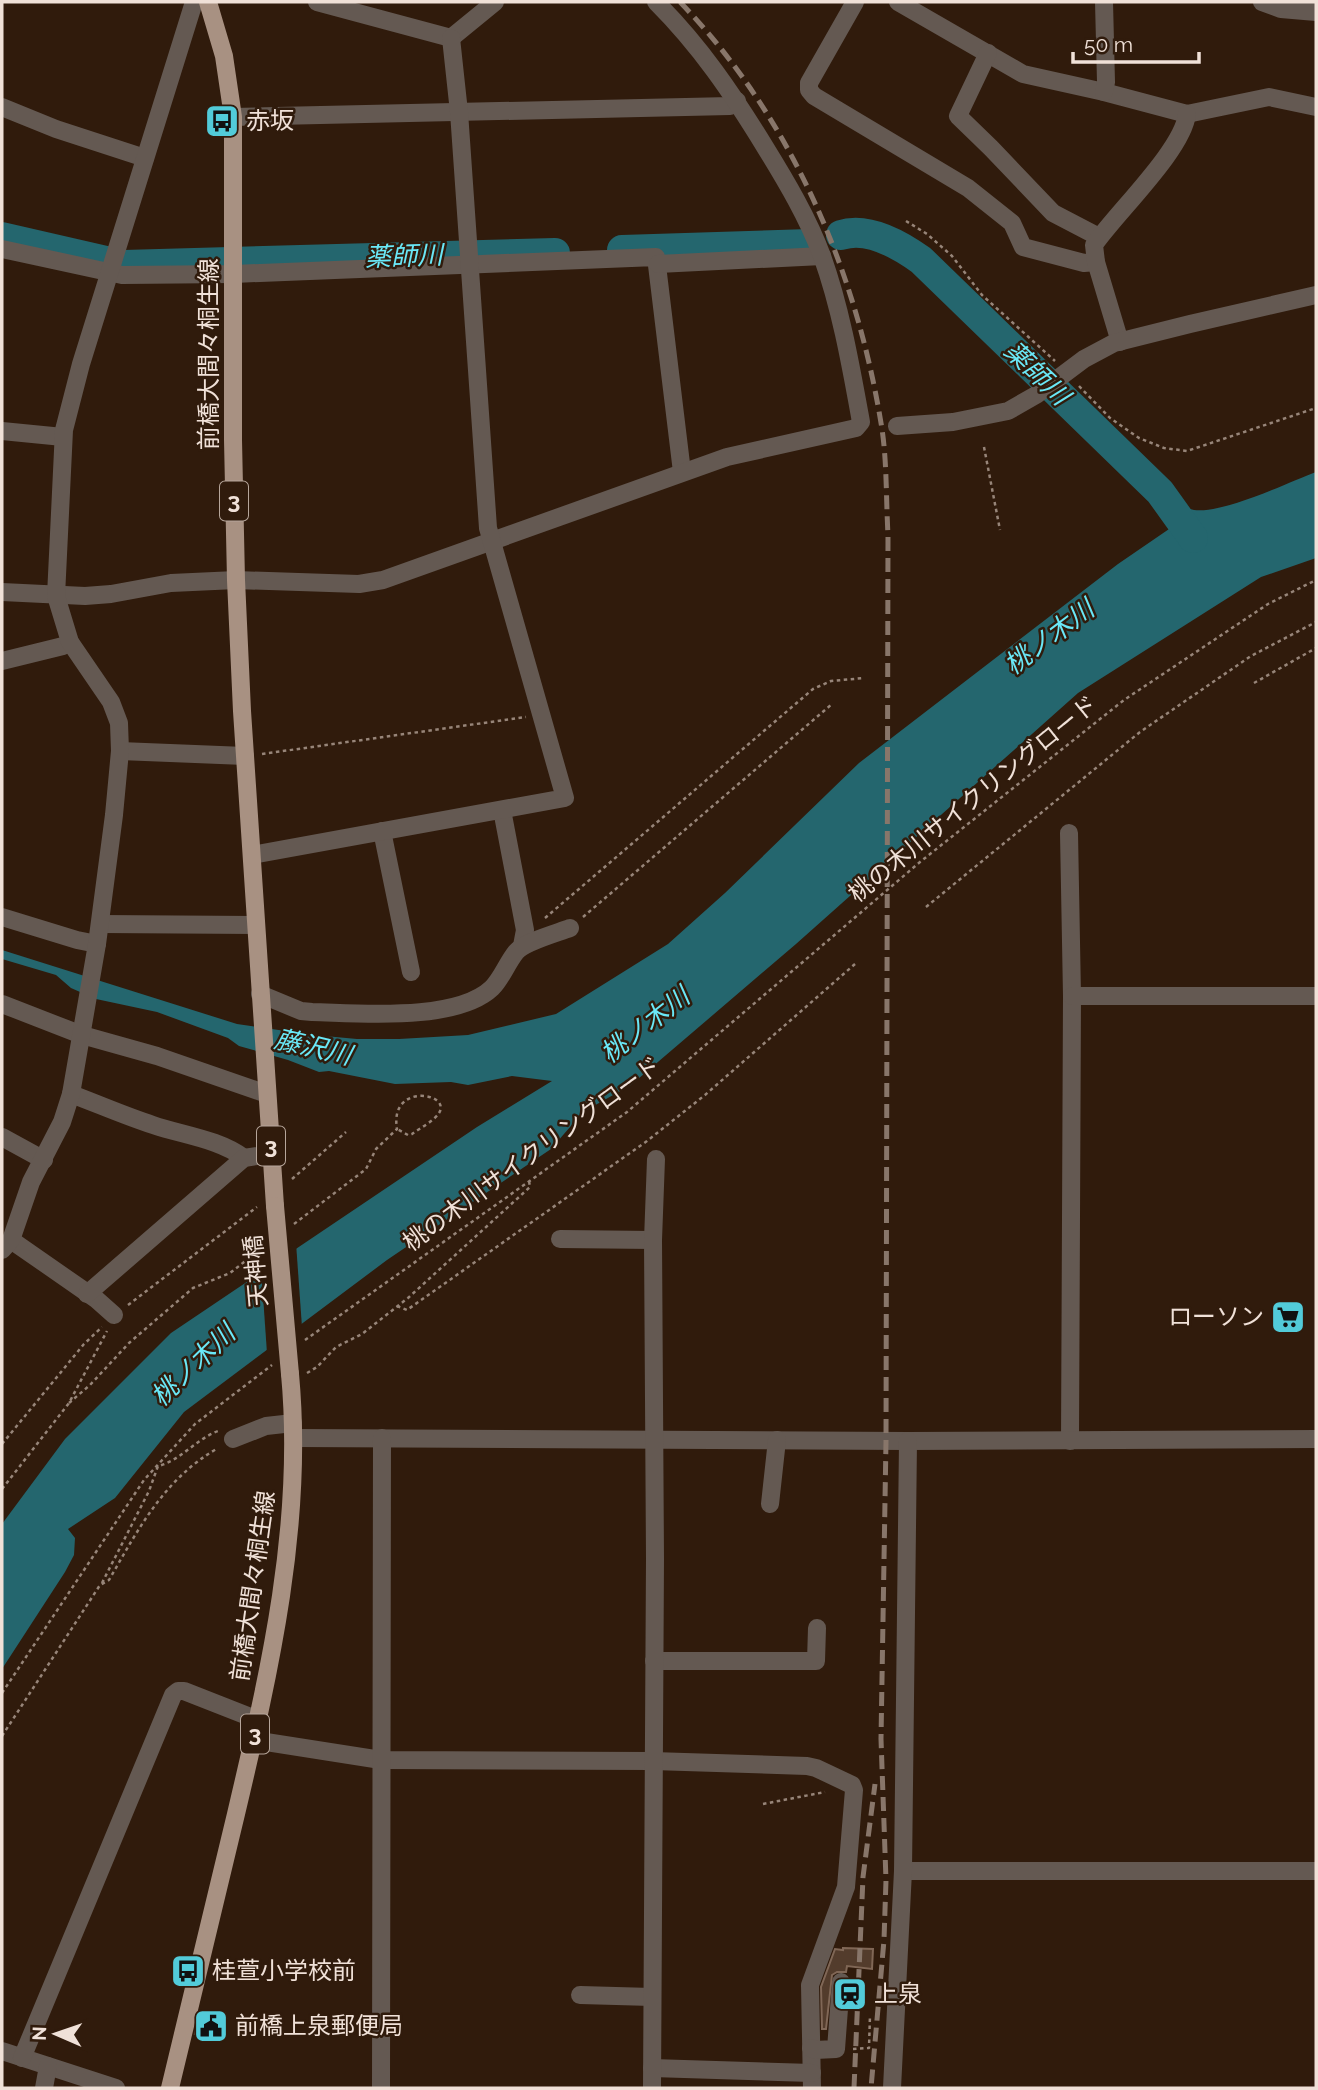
<svg xmlns="http://www.w3.org/2000/svg" width="1318" height="2090" font-family="Raleway,'Noto Sans JP',sans-serif">
	<style>
		.water { fill: #24666e }
		.pier { fill: #301b0c }
		.lines { fill: none; stroke-linecap: round; stroke-linejoin: round }
		.river { stroke: #24666e; stroke-width: 30 }
		.building { fill: #533c2c; stroke: #806756; stroke-width: 2 }
		.path { stroke: #978579; stroke-width: 2.5; stroke-dasharray: 3.5 3.5; stroke-linecap: butt }
		.minor { stroke: #645952; stroke-width: 18 }
		.major { stroke: #a89182; stroke-width: 18 }
		.rail { stroke: #88766a; stroke-width: 5; stroke-dasharray: 14 7; stroke-linecap: butt }
		.major-bridge { stroke: #a89182; stroke-width: 18 }
		.labels { text-anchor: middle; stroke-width: 5; stroke-linejoin: round; paint-order: stroke }
		.shield { fill: #301b0c; stroke: #b6a69b; stroke-width: 2 }
		.shield-label { font-size: 23px; font-weight: bold; fill: #f0e1d8 }
		.poi-label { font-size: 24px; fill: #f0e1d8; stroke: #301b0c; text-anchor: start }
		.street-label { font-size: 24px; fill: #f0e1d8; stroke: #301b0c }
		.water-label { font-size: 26px; font-style: italic; fill: #6ae8f7; stroke: #301b0c }
	</style>
	<rect width="100%" height="100%" fill="#301b0c"/>
	<!-- water -->
	<path class="water" d="M1316,472V558L1261,577L1078,693L796,944L631,1085L583,1112L551,1149L387,1260L184,1412L115,1498L68,1529L75,1538L74,1555L65,1572L2,1669V1524L65,1439L171,1333L477,1127L552,1081L512,1076L468,1085L451,1082L395,1084L329,1071L319,1072L288,1060L239,1046L228,1038L157,1012L96,999L71,988L56,975L2,959V950L237,1024L314,1035L357,1039H399L468,1035L556,1014L668,944L725,893L859,763L1118,564L1172,527L1171,505L1179,503C1184,506 1189,509 1194,510C1223,514 1287,483 1316,472Z"/>
	<!-- pier -->
	<polygon class="pier" points="296,1243 302,1327 267,1353 261,1267"/>
	<g class="lines">
		<!-- river -->
		<g class="river">
			<path d="M841,235C868,226 900,245 921,260L1160,492L1193,538"/>
			<polyline points="2,237 124,265 555,253"/>
			<polyline points="622,250 810,244"/>
		</g>
	</g>
	<!-- building -->
	<g class="building">
		<polygon points="843,1948 873,1949 872,1969 847,1966 846,1972 837,1972 832,1975 826,2029 822,2029 821,1987 835,1949 843,1950"/>
		<polygon points="200,2014 226,2019 221,2040 195,2034"/>
	</g>
	<g class="lines">
		<!-- path -->
		<g class="path">
			<polyline points="906,221 927,234 952,256 982,295 1055,361"/>
			<polyline points="1079,386 1110,418 1139,438 1164,448 1187,451 1316,408"/>
			<polyline points="984,447 1000,530"/>
			<polyline points="1254,683 1316,648"/>
			<polyline points="262,754 526,717"/>
			<polyline points="926,907 1140,732 1251,656 1316,622"/>
			<polyline points="583,917 832,704"/>
			<polyline points="545,918 813,689 831,681 864,678"/>
			<polyline points="292,1179 346,1132"/>
			<path d="M294,1224L366,1169L376,1149L397,1129C389,1082 452,1093 439,1113C434,1121 420,1128 412,1134L408,1135L397,1129"/>
			<polyline points="128,1305 257,1207"/>
			<polyline points="397,1306 407,1310 647,1141 705,1095 855,964"/>
			<polyline points="305,1340 627,1112 920,862 1124,700 1268,604 1316,580"/>
			<polyline points="307,1373 317,1367 336,1347 362,1334 408,1298 530,1187 529,1181"/>
			<polyline points="69,1403 90,1385 129,1343 193,1288 230,1273 261,1249"/>
			<polyline points="2,1444 84,1344 102,1327"/>
			<polyline points="2,1489 69,1403 107,1331"/>
			<path d="M102,1583L149,1491L158,1466C180,1461 196,1439 218,1431"/>
			<polyline points="2,1693 144,1480 195,1424 272,1365"/>
			<path d="M2,1736L100,1585L109,1580C139,1528 164,1479 218,1448"/>
			<polyline points="763,1804 825,1792"/>
			<polyline points="853,2049 869,2048 870,2015"/>
		</g>
		<!-- minor -->
		<g class="minor">
			<polyline points="317,2 451,38 495,2"/>
			<polyline points="855,2 809,83 809,90 814,96 968,188 1012,223 1023,247 1084,263 1096,262"/>
			<polyline points="898,2 1023,74 1104,92 1187,114 1269,97 1316,107"/>
			<polyline points="1262,2 1281,9 1316,12"/>
			<polyline points="988,53 958,116 991,148 1053,213 1099,237"/>
			<polyline points="1104,92 1106,82 1104,2"/>
			<polyline points="2,107 56,129 145,158"/>
			<polyline points="233,117 730,106 737,101"/>
			<polyline points="2,249 122,275 234,274 656,257 682,472"/>
			<polyline points="658,264 822,256"/>
			<path d="M1120,342L1096,262L1094,245C1116,213 1183,150 1187,114"/>
			<polyline points="897,426 953,422 1008,411 1036,395 1084,359 1114,343 1190,324 1316,295"/>
			<polyline points="2,431 63,437"/>
			<path d="M2,592L85,596L111,594L171,583L236,580L359,584L383,580L727,457L856,428L861,422C851,367 841,309 822,256C808,218 786,181 765,147C732,93 700,46 656,2"/>
			<polyline points="2,661 63,646 70,642"/>
			<polyline points="120,751 245,756"/>
			<polyline points="502,810 525,930 522,946"/>
			<polyline points="382,831 411,972"/>
			<polyline points="1069,833 1072,996 1070,1441"/>
			<polyline points="252,855 565,798 488,528 459,112 451,38"/>
			<polyline points="2,917 77,940 97,944"/>
			<polyline points="100,924 256,925"/>
			<path d="M260,994L301,1011L312,1012C360,1013 456,1022 492,988C502,978 507,963 516,952C524,942 557,933 570,928"/>
			<polyline points="1072,996 1316,996"/>
			<polyline points="2,1004 82,1035 157,1056 267,1094"/>
			<path d="M71,1094C98,1104 125,1116 153,1125C182,1135 219,1139 244,1158"/>
			<polyline points="2,1137 44,1160"/>
			<polyline points="560,1239 653,1240"/>
			<polyline points="11,1240 96,1299 114,1315"/>
			<polyline points="2,1250 11,1240 31,1182 62,1122 71,1094 97,944 114,815 120,751 119,723 111,702 70,642 56,596 64,430 81,364 194,2"/>
			<polyline points="87,1294 244,1158 271,1154"/>
			<polyline points="294,1438 908,1441 1316,1439"/>
			<polyline points="233,1439 266,1426 293,1423"/>
			<polyline points="770,1504 777,1440"/>
			<polyline points="654,1661 816,1661 817,1628"/>
			<polyline points="253,1740 381,1760 653,1761 807,1766 816,1768 852,1785 854,1790 846,1887 810,1985 812,2088"/>
			<polyline points="903,1871 1316,1871"/>
			<polyline points="580,1995 652,1997"/>
			<polyline points="811,2048 815,2050 836,2049 841,1982"/>
			<polyline points="2,2051 116,2088"/>
			<polyline points="22,2058 173,1695 178,1691 184,1691 258,1720"/>
			<polyline points="652,2068 812,2073"/>
			<polyline points="44,2088 48,2066"/>
			<polyline points="381,2088 382,1438"/>
			<polyline points="652,2088 655,1559 653,1240 656,1159"/>
			<polyline points="892,2088 903,1871 908,1441"/>
		</g>
		<!-- major -->
		<g class="major">
			<polyline points="208,2 224,56 233,117 233,440 236,580 242,711 275,1206"/>
			<path d="M170,2088C192,1997 214,1906 236,1814C270,1670 304,1523 290,1374"/>
		</g>
		<!-- rail -->
		<g class="rail">
			<path d="M680,2C791,117 857,271 882,429C887,463 886,500 888,535L886,1441L881,1739L886,1880L884,1940L871,2088"/>
			<polyline points="854,2088 863,1877 875,1784"/>
		</g>
		<!-- major-bridge -->
		<polyline class="major-bridge" points="275,1206 290,1374"/>
	</g>
	<!-- icons -->
	<defs>
		<g id="bus-square" transform="scale(1.75)"><rect x="-9" y="-9" width="18" height="18" rx="4" fill="#52cbd9" stroke="#301b0c"/><path d="M-5-6H5V4H4V6H2V4H-2V6H-4V4H-5ZM-3.5-4V0h7V-4ZM-3.5 1.2v1.5H-2V1.2ZM2 1.2v1.5H3.5V1.2Z" fill="#111"/></g>
		<g id="supermarket-square" transform="scale(1.75)"><rect x="-9" y="-9" width="18" height="18" rx="4" fill="#52cbd9" stroke="#301b0c"/><path d="M-6-5.5h2.5l.6 2H6L4.5 2H-2.5L-4.4-4H-6ZM-1.5 3.2a1.3 1.3 0 1 0 .1 0ZM3 3.2a1.3 1.3 0 1 0 .1 0Z" fill="#111"/></g>
		<g id="station-square" transform="scale(1.75)"><rect x="-9" y="-9" width="18" height="18" rx="4" fill="#52cbd9" stroke="#301b0c"/><path d="M-3-6H3Q5-6 5-4V2Q5 4 3 4L4.5 6H3L1.5 4h-3L-3 6H-4.5L-3 4Q-5 4-5 2V-4Q-5-6-3-6ZM-3.5-4v3h7v-3ZM-3.5 1v1.5H-2V1ZM2 1v1.5H3.5V1Z" fill="#111"/></g>
		<g id="civic-square" transform="scale(1.75)"><rect x="-9" y="-9" width="18" height="18" rx="4" fill="#52cbd9" stroke="#301b0c"/><path d="M-.6-6.5H3V-4.5H.6V-3L4-1V1h2V6H-6V1h2V-1L-.6-3ZM-1.2 2.5V6h2.4V2.5Z" fill="#111"/></g>
	</defs>
	<g fill-rule="evenodd">
		<use href="#bus-square" x="222" y="121"/>
		<use href="#supermarket-square" x="1288" y="1317"/>
		<use href="#bus-square" x="188" y="1971"/>
		<use href="#station-square" x="850" y="1994"/>
		<use href="#civic-square" x="211" y="2026"/>
	</g>
	<g class="labels">
		<!-- shield labels -->
		<g class="shield">
			<rect x="220" y="481.5" width="28" height="39" rx="5"/>
			<rect x="257" y="1126.5" width="28" height="39" rx="5"/>
			<rect x="241" y="1714.5" width="28" height="39" rx="5"/>
		</g>
		<g class="shield-label">
			<text x="234" y="509">3</text>
			<text x="271" y="1154">3</text>
			<text x="255" y="1742">3</text>
		</g>
		<!-- poi labels -->
		<g class="poi-label">
			<text x="246" y="129">赤坂</text>
			<text x="1264" y="1325" text-anchor="end">ローソン</text>
			<text x="212" y="1979">桂萱小学校前</text>
			<text x="874" y="2002">上泉</text>
			<text x="235" y="2034">前橋上泉郵便局</text>
		</g>
		<!-- street labels -->
		<g class="street-label">
			<text transform="translate(209 354) rotate(-90)" y="8">前橋大間々桐生線</text>
			<text transform="translate(973 799) rotate(-39)" y="8">桃の木川サイクリングロード</text>
			<text transform="translate(532 1154) rotate(-36)" y="8">桃の木川サイクリングロード</text>
			<text transform="translate(256 1271) rotate(-95)" y="8">天神橋</text>
			<text transform="translate(253 1586) rotate(-82)" y="8">前橋大間々桐生線</text>
		</g>
		<!-- water labels -->
		<g class="water-label">
			<text transform="translate(404 256) rotate(-2)" y="9">薬師川</text>
			<text transform="translate(1037 373) rotate(44)" y="9">薬師川</text>
			<text transform="translate(1049 637) rotate(-37)" y="9">桃ノ木川</text>
			<text transform="translate(645 1025) rotate(-38)" y="9">桃ノ木川</text>
			<text transform="translate(313 1047) rotate(13)" y="9">藤沢川</text>
			<text transform="translate(193 1365) rotate(-44)" y="9">桃ノ木川</text>
		</g>
	</g>
	<!-- border -->
	<rect width="1318" height="2090" fill="none" stroke="#f0e1d8" stroke-width="7"/>
	<!-- north arrow -->
	<g transform="translate(56 2034) rotate(272)" stroke="#301b0c" stroke-width="5" paint-order="stroke">
	<path d="M0-5L12 26L0 18L-12 26Z" fill="#f0e1d8"/>
	<text y="-10" font-size="19" font-weight="bold" text-anchor="middle" fill="#f0e1d8">N</text>
	</g>
	<!-- scale -->
	<path d="M1073 52v10h126v-10" fill="none" stroke="#f0e1d8" stroke-width="3.5"/>
	<text x="1084" y="52" font-size="21" fill="#f0e1d8" stroke="#301b0c" stroke-width="5" paint-order="stroke">50 m</text>
</svg>
